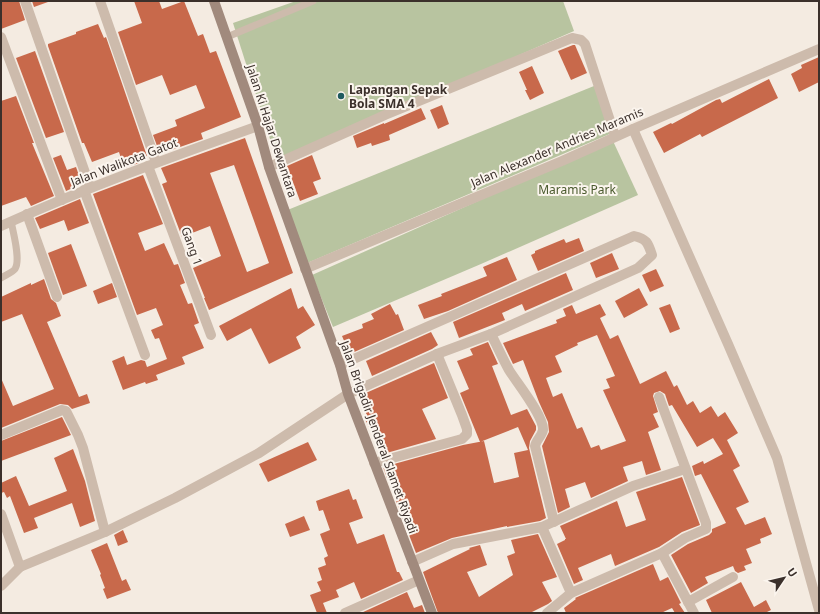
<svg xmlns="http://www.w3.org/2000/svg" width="820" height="614" font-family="'Noto Sans',sans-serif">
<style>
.green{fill:#b8c4a0}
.building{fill:#c8694b;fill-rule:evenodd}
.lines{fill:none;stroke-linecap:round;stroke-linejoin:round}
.lane{stroke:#cdbbac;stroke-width:7}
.street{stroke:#cdbbac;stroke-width:10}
.secondary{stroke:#a18a7d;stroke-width:10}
.poi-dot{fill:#1f5a5e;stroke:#fbf5ee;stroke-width:1.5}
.labels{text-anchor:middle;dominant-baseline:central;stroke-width:4;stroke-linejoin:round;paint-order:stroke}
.poi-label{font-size:12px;font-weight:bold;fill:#3b302b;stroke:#fbf5ee;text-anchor:start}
.street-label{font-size:12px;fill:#3b302b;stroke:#fbf5ee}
.park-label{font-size:12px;fill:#4a5a2e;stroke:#fbf5ee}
</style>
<rect width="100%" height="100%" fill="#f4ebe1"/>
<g class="green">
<polygon points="296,1 563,1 574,31 277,161 233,23"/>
<polygon points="594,86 612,133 305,264 285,211"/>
<polygon points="613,141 638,195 481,264 333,327 312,275"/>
</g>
<g class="building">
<polygon points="1,1 19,1 25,20 1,29"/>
<polygon points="32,1 48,1 48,2 34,7"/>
<polygon points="134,1 159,1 162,9 184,1 198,36 203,34 210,53 216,51 241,117 201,133 203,139 160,154 153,135 177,126 175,120 205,108 196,85 170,95 162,75 136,85 118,32 142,23"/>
<polygon points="98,24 104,38 106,37 147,156 138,160 139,163 124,168 119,152 92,162 84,143 82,143 48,46 48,44 76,34 76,32"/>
<polygon points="573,45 575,45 587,73 571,80 558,51"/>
<polygon points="35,51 64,132 46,138 16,58"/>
<polygon points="819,57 819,82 799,92 791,74 802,68 801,65"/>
<polygon points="532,66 544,93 530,100 525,90 527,90 519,72"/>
<polygon points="769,79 778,98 702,137 700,134 664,153 653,132 671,123 672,124 716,100 720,99 722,103"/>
<polygon points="16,96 34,143 32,143 54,196 31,206 26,197 1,206 1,101"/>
<polygon points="442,105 449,124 438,129 430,110"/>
<polygon points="421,108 426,119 389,135 390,140 372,146 371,143 357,148 353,136 384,123 384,124"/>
<path d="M245,138L293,273L209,310L204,298H205L193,268L221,256L210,226L182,237L162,184L167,182L161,168ZM234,165L269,263L247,272L210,173Z"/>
<polygon points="61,155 67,170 76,167 82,184 66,191 53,158"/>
<polygon points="312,155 321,179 313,182 318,194 300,201 287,166"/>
<polygon points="143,175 163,224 138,233 145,251 164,243 174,265 178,264 185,283 180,285 188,304 192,303 199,323 194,325 204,348 182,357 185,364 156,375 158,380 146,384 145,382 123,390 112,361 124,356 127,365 141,360 145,361 147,367 167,359 159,338 155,339 151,330 163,325 156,308 137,315 93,194"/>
<polygon points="80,199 89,223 68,231 64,220 40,229 35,218"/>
<polygon points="579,238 584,251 538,271 531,255 535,253 535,251 564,239 566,243"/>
<polygon points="71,244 87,286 63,295 48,253"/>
<polygon points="612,253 619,269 596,278 590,263"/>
<polygon points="507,257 517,280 448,311 424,319 418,305 442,296 441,294 487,276 483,267"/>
<polygon points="656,269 664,286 650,292 642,275"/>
<polygon points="566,273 573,290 525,311 522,304 502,313 505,320 459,338 453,322"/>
<polygon points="44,279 51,299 56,303 61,316 47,322 79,397 87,394 90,403 72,409 68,405 60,404 1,428 1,378 13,406 54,389 22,314 1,322 1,297 31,283 31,285"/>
<polygon points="112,283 117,297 98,304 93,291"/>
<polygon points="291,288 298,309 303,306 315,325 296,337 301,348 269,364 251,328 227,341 219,326"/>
<polygon points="639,288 648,305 624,318 615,301"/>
<polygon points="390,304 396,315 398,314 404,330 352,353 350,349 348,350 342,336 363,328 362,324 374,319 371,314"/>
<path d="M600,304L606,315L600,318L610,339L618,335L640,384L666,371L674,387L677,385L687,405L693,401L700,413L711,406L718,417L725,412L738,433L727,440L740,466L733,470L749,502L736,508L745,525L765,517L772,534L760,539L761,543L746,549L752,563L744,566L746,570L738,573L735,571L733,566L705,577L708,583L691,593L671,555L688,544L709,535L712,532V529L726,523L701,474L695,476L692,466L703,461L704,464L723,454L713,438L697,447L672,405L669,406L665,394L660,391L654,393L653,396L658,412L653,414L659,427L648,432L661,470L646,475L642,461L623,467L628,481L591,498L585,482L565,489L570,507L558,513L542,446L549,432L548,422L539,402L523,360L513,364L503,343L557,323L556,320L566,316L563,309L572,305L576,314ZM597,335L615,376L606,379L610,388L603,390L626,441L601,450L599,445L591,448L582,427L577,429L562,393L553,397L546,378L562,372L555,356L578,345L577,343Z"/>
<polygon points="670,304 680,329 670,333 659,308"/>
<polygon points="431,332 438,345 432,349 372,376 366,361"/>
<polygon points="488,342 498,364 492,366 511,415 527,409 536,426 536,430 530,441 529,448 546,518 540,521 507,527 507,526 452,538 416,553 396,501 399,500 391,478 387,478 383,467 463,445 484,441 494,483 519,477 514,453 528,450 518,427 480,442 460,393 469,389 457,361 473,355 470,349"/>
<polygon points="434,363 448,398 422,409 436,439 383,454 382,452 384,452 376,427 370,429 365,419 368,418 359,396"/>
<polygon points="62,417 71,435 1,461 1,441"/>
<polygon points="308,442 317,460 268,482 259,464"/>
<polygon points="73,449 85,481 95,521 80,527 72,503 34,518 38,528 24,533 10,496 7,498 4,492 1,493 1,483 16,476 29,506 67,491 54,458"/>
<polygon points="682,477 700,525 682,532 659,547 615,566 611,554 578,568 583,580 574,584 557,544 565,540 565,539 566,539 560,526 617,501 626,527 646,520 636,492"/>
<polygon points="349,489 353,500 356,499 363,518 349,523 357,544 384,534 397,572 399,572 403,580 361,599 354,582 336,590 339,597 323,603 327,613 317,613 310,595 321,591 317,582 322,580 318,568 326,565 324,558 328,556 320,534 330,530 323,510 319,511 316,501"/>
<polygon points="304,516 310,530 290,537 285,524"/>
<polygon points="123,530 128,542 118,546 114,535"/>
<polygon points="538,534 557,577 542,582 552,601 548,604 530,613 438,613 423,572 470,549 469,548 480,545 487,565 467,572 479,597 513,575 507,556 515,553 511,540"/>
<polygon points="107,543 122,581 126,579 131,590 107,599 103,589 105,588 100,575 101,574 91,550"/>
<polygon points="653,564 660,581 668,577 681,603 679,604 685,613 675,613 672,608 661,613 566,613 564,608 576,599 575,598"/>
<polygon points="741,582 754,607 766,600 771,610 765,613 712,613 706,600"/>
<polygon points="407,592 414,608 422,605 425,613 361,613"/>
</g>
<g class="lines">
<g class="lane">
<polyline points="227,37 313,1"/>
<path d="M1,278C5,275 12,273 15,269C21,260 13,232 11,221"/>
</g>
<g class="street">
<polyline points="25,1 90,187"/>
<polyline points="100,1 156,162"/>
<polyline points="1,37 62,200"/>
<polyline points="633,129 728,344 777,458 819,610"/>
<polyline points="148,166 211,335"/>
<polyline points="269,167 385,115 572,38 581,40 585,44 615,136"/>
<polyline points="84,190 145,355"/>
<polyline points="27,214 57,297"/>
<path d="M1,226C85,188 171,157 258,126"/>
<polyline points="305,269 562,161 633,129 819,49"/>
<path d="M491,334C497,346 503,359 509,370C517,383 544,416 543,430C542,436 536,440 535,446L554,522"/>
<polyline points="1,435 62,410 66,411 78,435 83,448 105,532"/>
<polyline points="374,463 462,439 467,434 467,429 462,415 437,354"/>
<polyline points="1,514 20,567"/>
<polyline points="542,527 571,593"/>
<polyline points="662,553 694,613"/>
<polyline points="412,562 453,544 542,527 633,486 685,469"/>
<path d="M1,586L20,567L105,532L175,498L259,453L348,394L437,354L491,334L638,268L652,255C648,243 647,239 634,236L340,365"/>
<polyline points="688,602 733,577"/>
<polyline points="345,613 419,580"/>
<polyline points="547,613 571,593 662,553 685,538 706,529 706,523 659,397"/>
</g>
<polyline class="secondary" points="214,1 258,126 269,167 340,365 348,394 432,613"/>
</g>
<circle class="poi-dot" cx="341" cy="96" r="4"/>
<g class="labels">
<g class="poi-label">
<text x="349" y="89">Lapangan Sepak<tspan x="349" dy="14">Bola SMA 4</tspan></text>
</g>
<g class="street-label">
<text transform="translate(272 131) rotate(72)">Jalan Ki Hajar Dewantara</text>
<text transform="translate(557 147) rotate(-23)">Jalan Alexander Andries Maramis</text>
<text transform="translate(124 162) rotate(-21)">Jalan Walikota Gatot</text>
<text transform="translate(192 246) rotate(70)">Gang 1</text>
<text transform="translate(379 437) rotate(70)">Jalan Brigadir Jenderal Slamet Riyadi</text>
</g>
<g class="park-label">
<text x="577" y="189">Maramis Park</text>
</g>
</g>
<rect width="820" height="614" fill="none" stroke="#3b302b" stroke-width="4"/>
<g transform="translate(784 578) rotate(55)" stroke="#fbf5ee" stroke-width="3" paint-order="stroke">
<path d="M0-3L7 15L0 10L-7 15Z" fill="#3b302b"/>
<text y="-6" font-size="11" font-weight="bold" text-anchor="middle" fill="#3b302b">U</text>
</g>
</svg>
